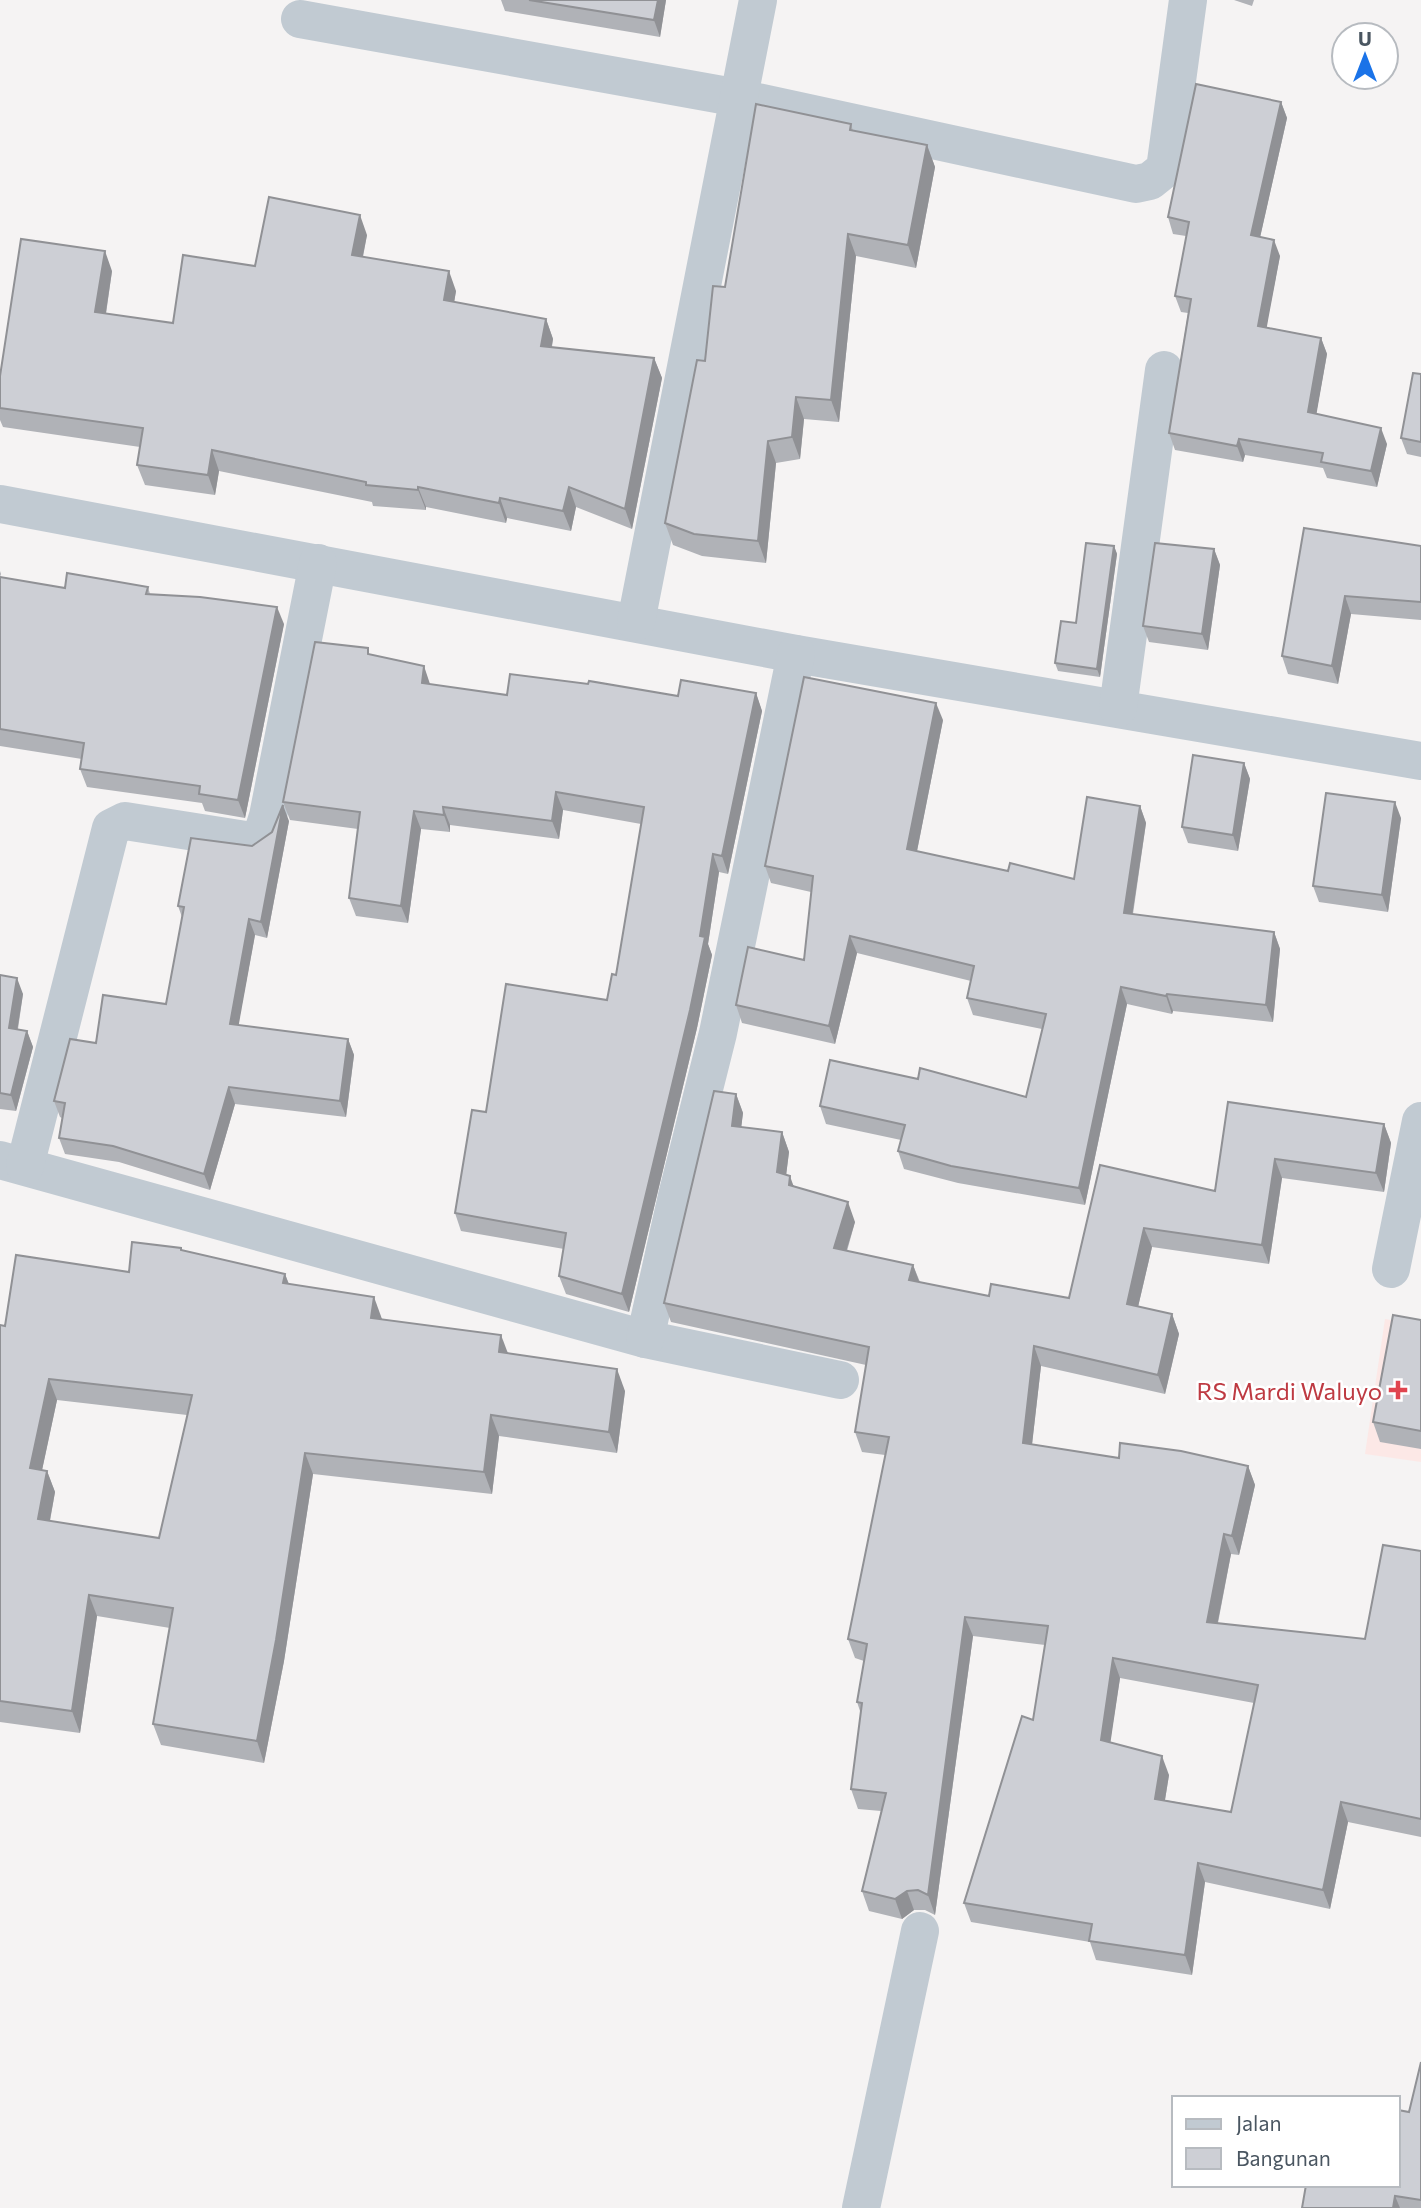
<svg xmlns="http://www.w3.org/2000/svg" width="1421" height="2208" font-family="Commissioner,sans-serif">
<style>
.medical{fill:#fce8e6}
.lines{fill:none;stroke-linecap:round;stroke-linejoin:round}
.minor{stroke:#c1cad2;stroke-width:38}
.wall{fill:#b0b2b7;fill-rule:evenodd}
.shaded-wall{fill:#909195}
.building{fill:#cdcfd5;stroke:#909195;stroke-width:2;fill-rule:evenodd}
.health-dot{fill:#e0444e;stroke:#fff;stroke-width:2.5}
.labels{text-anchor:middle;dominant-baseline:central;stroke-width:5;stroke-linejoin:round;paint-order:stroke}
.health-label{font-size:24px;fill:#be3a42;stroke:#fff;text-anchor:end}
</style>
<rect width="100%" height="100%" fill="#f5f3f3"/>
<polygon class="medical" points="1385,1319 1421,1325 1421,1462 1365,1454"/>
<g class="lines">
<g class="minor">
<polyline points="300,19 739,98 1136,184 1150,181 1165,169 1188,0"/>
<polyline points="0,504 796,654 1421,761"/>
<polyline points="636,622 758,0"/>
<polyline points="1118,708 1164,370"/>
<polyline points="0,1160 645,1339 840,1380"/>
<polyline points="25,1166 111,828 125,821 252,841 263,832 268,816 318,563"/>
<polyline points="1391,1269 1421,1121"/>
<polyline points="645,1339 677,1196 718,1033 796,654"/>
<polyline points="861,2208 920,1931"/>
</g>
</g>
<g class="wall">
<polygon points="501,0 666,0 660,37 505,11"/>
<polygon points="1234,0 1254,0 1252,6"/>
<polygon points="1281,102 1287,118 1260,237 1280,256 1266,327 1321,338 1327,354 1316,414 1387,444 1377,487 1327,478 1323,468 1245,455 1243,462 1175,450 1169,433 1188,313 1181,312 1175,296 1186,236 1173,234 1168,217"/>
<polygon points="851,124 853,131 927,145 935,167 916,268 856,256 839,422 804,419 800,459 776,463 766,563 702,556 673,545 665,523 705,361 725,287"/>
<polygon points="367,235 363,257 456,291 454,302 546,319 553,339 552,347 654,358 662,378 632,529 576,507 571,531 507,518 506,523 426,507 426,510 373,506 372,502 219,471 215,495 145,485 137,465 140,447 3,427 0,420 0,376 112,271 106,314 173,323 255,266"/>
<polygon points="1421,374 1421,457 1407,454 1401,438"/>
<polygon points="1304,528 1421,546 1421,620 1351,614 1338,684 1288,674 1282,656"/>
<polygon points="1114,546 1117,554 1100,677 1058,671 1055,663 1076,623"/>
<polygon points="1214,549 1220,565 1208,650 1149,642 1143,626"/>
<polygon points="0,571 1,574 0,577 65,588 148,587 150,594 284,624 245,818 205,811 202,803 87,787 80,769 82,759 0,746"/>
<polygon points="370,654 430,684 507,695 678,696 756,693 762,711 728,874 719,872 708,944 712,955 697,1028 629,1312 566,1294 559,1276 564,1249 461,1231 455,1213 486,1112 607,1000 616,975 641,824 563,810 559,839 450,825 450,832 421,829 408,923 356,916 349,898 358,829 290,820 283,802"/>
<polygon points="943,720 917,851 1008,871 1074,879 1140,806 1146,823 1133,914 1274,932 1280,949 1273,1022 1173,1011 1172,1014 1127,1004 1085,1205 958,1183 904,1169 898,1151 901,1140 826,1124 820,1106 918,1079 1026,1097 1042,1029 973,1015 967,998 971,981 857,953 835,1044 742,1023 736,1005 804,960 811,892 771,883 765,866"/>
<polygon points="1244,763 1250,779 1238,851 1188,843 1182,827"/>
<polygon points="1401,818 1388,912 1319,902 1313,886"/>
<polygon points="289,821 267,938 255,935 238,1025 348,1039 354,1055 346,1117 235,1104 210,1190 119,1162 65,1154 59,1138 62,1118 60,1117 54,1101 96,1043 166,1004 182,917 178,906 252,846"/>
<polygon points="0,975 23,994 18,1029 27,1031 33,1047 16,1111 0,1109"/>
<path d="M736,1094L743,1113L741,1127L782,1132L789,1152L786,1175L794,1186L855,1222L847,1251L913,1265L920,1282L989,1296L1069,1298L1100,1165L1215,1191L1228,1102L1384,1124L1391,1143L1384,1192L1282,1178L1269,1264L1152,1247L1138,1307L1172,1314L1179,1334L1165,1394L1041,1366L1032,1444L1119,1458L1248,1466L1255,1485L1239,1555L1231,1554L1218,1623L1365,1639L1421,1551V1837L1348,1822L1330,1909L1205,1882L1192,1975L1096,1960L1090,1942L971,1922L964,1903L1033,1720L1045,1645L973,1636L935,1915L925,1910H914L902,1919L869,1911L862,1891L881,1811L858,1809L851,1789L861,1714L857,1702L864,1661L855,1658L848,1639L885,1455L862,1452L855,1432L866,1365L671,1322L664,1303ZM1120,1678L1254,1703L1231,1812L1165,1800L1169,1775L1110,1742Z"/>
<path d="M182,1251L285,1274L289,1284L382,1319V1320L508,1353L625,1391L617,1453L499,1436L492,1494L313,1474L284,1661L264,1763L161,1745L153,1724L170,1628L97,1616L80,1733L0,1722V1325L5,1326L129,1272ZM57,1400L187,1415L159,1538L50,1521L55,1492L47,1471L42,1470Z"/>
<polygon points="1421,1320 1421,1449 1380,1442 1373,1422"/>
<polygon points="1421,2062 1421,2208 1302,2208 1409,2112"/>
</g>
<g class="shaded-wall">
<polygon points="658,0 666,0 660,37 654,20"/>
<polygon points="1281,102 1287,118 1257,251 1251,235"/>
<polygon points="927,145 935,167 916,268 908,245"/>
<polygon points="360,215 367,235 359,275 352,255"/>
<polygon points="848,234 856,256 839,422 831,400"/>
<polygon points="1274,240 1280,256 1264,342 1258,326"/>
<polygon points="105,251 112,271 103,332 95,312"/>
<polygon points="449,271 456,291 451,321 444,300"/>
<polygon points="546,319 553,339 548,366 541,346"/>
<polygon points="1321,338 1327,354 1314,428 1308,412"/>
<polygon points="654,358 662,378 632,529 625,509"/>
<polygon points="796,397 804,419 800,459 792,437"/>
<polygon points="1381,428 1387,444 1377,487 1371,471"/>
<polygon points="1239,439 1245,455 1243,462 1237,446"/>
<polygon points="768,441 776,463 766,563 758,541"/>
<polygon points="212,450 219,471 215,495 208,475"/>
<polygon points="418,487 426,507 426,510 418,490"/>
<polygon points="569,487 576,507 571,531 563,511"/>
<polygon points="500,498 507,518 506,523 499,503"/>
<polygon points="1114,546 1117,554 1100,677 1097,669"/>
<polygon points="1214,549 1220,565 1208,650 1202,634"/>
<polygon points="1345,596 1351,614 1338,684 1332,666"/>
<polygon points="277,607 284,624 245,818 238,800"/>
<polygon points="424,666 430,684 422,683"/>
<polygon points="756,693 762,711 728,874 722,856"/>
<polygon points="936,703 943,720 914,866 907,849"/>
<polygon points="1244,763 1250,779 1238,851 1233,835"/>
<polygon points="556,792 563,810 559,839 552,821"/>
<polygon points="1395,802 1401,818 1388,912 1382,895"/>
<polygon points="283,805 289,821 267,938 261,922"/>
<polygon points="1140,806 1146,823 1130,930 1124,913"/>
<polygon points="443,807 450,825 450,832 444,815"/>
<polygon points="414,811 421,829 408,923 401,906"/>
<polygon points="713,854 719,872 708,944 712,955 697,1028 629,1312 622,1294 700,936"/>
<polygon points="249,919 255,935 236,1040 230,1024"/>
<polygon points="1274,932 1280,949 1273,1022 1266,1005"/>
<polygon points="850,936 857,953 835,1044 829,1026"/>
<polygon points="17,978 23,994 15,1044 9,1028"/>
<polygon points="1121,987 1127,1004 1085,1205 1079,1188"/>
<polygon points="1167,994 1173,1011 1172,1014 1166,996"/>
<polygon points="27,1031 33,1047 16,1111 11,1095"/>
<polygon points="348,1039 354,1055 346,1117 340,1101"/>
<polygon points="229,1087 235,1104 210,1190 204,1174"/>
<polygon points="736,1094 743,1113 739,1146 732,1126"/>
<polygon points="1384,1124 1391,1143 1384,1192 1376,1173"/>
<polygon points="782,1132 789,1152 784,1192 777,1172"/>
<polygon points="1275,1159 1282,1178 1269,1264 1262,1245"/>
<polygon points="790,1176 797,1196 789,1185"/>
<polygon points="848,1202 855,1222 841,1268 834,1248"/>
<polygon points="1144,1228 1152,1247 1134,1324 1127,1304"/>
<polygon points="913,1265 920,1284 909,1280"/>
<polygon points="285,1274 293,1296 283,1283"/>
<polygon points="374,1297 382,1319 379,1340 371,1318"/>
<polygon points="1172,1314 1179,1334 1165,1394 1158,1375"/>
<polygon points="501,1335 509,1356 499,1352"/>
<polygon points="1034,1346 1041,1366 1030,1462 1023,1443"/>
<polygon points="617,1369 625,1391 617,1453 609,1432"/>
<polygon points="49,1379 57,1400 38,1489 30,1468"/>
<polygon points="491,1415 499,1436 492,1494 484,1472"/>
<polygon points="305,1453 313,1474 284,1661 264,1763 257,1741"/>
<polygon points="1248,1466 1255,1485 1239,1555 1232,1536"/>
<polygon points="47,1471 55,1492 46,1541 38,1519"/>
<polygon points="1224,1534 1231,1554 1214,1641 1207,1622"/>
<polygon points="89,1595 97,1616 80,1733 72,1711"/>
<polygon points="965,1617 973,1636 935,1915 928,1895"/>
<polygon points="1113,1658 1120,1678 1108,1759 1101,1740"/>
<polygon points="1162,1756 1169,1775 1162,1818 1155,1799"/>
<polygon points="1341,1802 1348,1822 1330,1909 1323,1890"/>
<polygon points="1198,1863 1205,1882 1192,1975 1185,1955"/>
<polygon points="907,1891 914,1910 902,1919 895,1899"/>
<polygon points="1395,2196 1400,2208 1393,2208"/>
</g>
<g class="building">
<polygon points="529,0 658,0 654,20"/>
<polygon points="1196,84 1281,102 1251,235 1274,240 1258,326 1321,338 1308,412 1381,428 1371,471 1321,462 1323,453 1239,439 1237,446 1169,433 1191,299 1175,296 1189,222 1168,217"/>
<polygon points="756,104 851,124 850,130 927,145 908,245 848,234 831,400 796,397 792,437 768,441 758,541 694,534 665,523 697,360 705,361 713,286 725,287"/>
<polygon points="269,197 360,215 352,255 449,271 444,300 546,319 541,346 654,358 625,509 569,487 563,511 500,498 499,503 418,487 418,490 366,485 366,482 212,450 208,475 137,465 143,428 0,408 0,376 21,239 105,251 95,312 173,323 183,255 255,266"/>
<polygon points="1413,373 1421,374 1421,442 1401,438"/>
<polygon points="1304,528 1421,546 1421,602 1345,596 1332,666 1282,656"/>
<polygon points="1086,543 1114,546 1097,669 1055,663 1061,621 1076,623"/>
<polygon points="1155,543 1214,549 1202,634 1143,626"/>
<polygon points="67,573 148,587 146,594 200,597 277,607 238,800 199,794 200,786 80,769 84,743 0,729 0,577 65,588"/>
<polygon points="315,642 368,648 368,654 424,666 422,683 507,695 510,674 588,684 589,681 678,696 681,680 756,693 722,856 713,854 700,936 705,937 690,1010 622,1294 559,1276 566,1233 455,1213 472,1110 486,1112 506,984 607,1000 612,974 616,975 644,807 556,792 552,821 443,807 444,815 414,811 401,906 349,898 360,812 283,802"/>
<polygon points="804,677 936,703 907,849 1008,871 1010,863 1074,879 1087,797 1140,806 1124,913 1274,932 1266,1005 1167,994 1166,996 1121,987 1079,1188 951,1166 898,1151 905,1125 820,1106 830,1060 918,1079 920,1068 1026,1097 1046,1014 967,998 974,966 850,936 829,1026 736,1005 748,947 804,960 813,876 765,866"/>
<polygon points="1193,755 1244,763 1233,835 1182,827"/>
<polygon points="1326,793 1395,802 1382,895 1313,886"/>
<polygon points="283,805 261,922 249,919 230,1024 348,1039 340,1101 229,1087 204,1174 113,1146 59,1138 65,1103 54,1101 70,1039 96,1043 103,995 166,1004 184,907 178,906 191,838 252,846 272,832"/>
<polygon points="0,975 17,978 9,1028 27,1031 11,1095 0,1093"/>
<path d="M714,1091L736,1094L732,1126L782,1132L777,1172L790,1176L789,1185L848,1202L834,1248L913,1265L909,1280L989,1296L991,1284L1069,1298L1100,1165L1215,1191L1228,1102L1384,1124L1376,1173L1275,1159L1262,1245L1144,1228L1127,1304L1172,1314L1158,1375L1034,1346L1023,1443L1119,1458L1120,1443L1181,1451L1248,1466L1232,1536L1224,1534L1207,1622L1365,1639L1383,1545L1421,1551V1819L1341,1802L1323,1890L1198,1863L1185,1955L1089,1941L1092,1924L964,1903L1022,1716L1033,1720L1048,1626L965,1617L928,1895L918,1890L907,1891L895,1899L862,1891L886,1793L851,1789L862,1703L857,1702L867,1644L848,1639L889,1437L855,1432L869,1347L664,1303ZM1113,1658L1258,1685L1231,1812L1155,1799L1162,1756L1101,1740Z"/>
<path d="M132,1242L181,1248V1250L285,1274L283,1283L374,1297L371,1318L501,1335L499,1352L617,1369L609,1432L491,1415L484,1472L305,1453L276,1640L257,1741L153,1724L173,1608L89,1595L72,1711L0,1701V1325L5,1326L16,1255L129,1272ZM49,1379L192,1395L159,1538L38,1519L47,1471L30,1468Z"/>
<polygon points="1393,1315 1421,1320 1421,1431 1373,1422"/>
<polygon points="1421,2062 1421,2200 1395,2196 1393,2208 1302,2208 1306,2185 1398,2185 1398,2110 1409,2112"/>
</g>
<path class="health-dot" d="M1394.5 1379.5h7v7h7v7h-7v7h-7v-7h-7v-7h7z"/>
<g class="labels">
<g class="health-label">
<text x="1382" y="1390">RS Mardi Waluyo</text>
</g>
</g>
<rect x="1172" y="2096" width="228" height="91" fill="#ffffff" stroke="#b7bbc0" stroke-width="2"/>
<rect x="1186" y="2119" width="35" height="10" fill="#c1cad2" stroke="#b7bbc0" stroke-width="2"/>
<text x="1236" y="2131" font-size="21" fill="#4a5661">Jalan</text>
<rect x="1186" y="2148" width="35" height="21" fill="#cdcfd5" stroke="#b7bbc0" stroke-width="2"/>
<text x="1236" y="2166" font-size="21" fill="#4a5661">Bangunan</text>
<g transform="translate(1365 56)"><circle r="33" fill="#ffffff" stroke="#b7bbc0" stroke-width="2"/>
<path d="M0-5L12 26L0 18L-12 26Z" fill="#1a73e8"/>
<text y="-10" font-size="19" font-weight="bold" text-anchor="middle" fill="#4a5661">U</text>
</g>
</svg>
